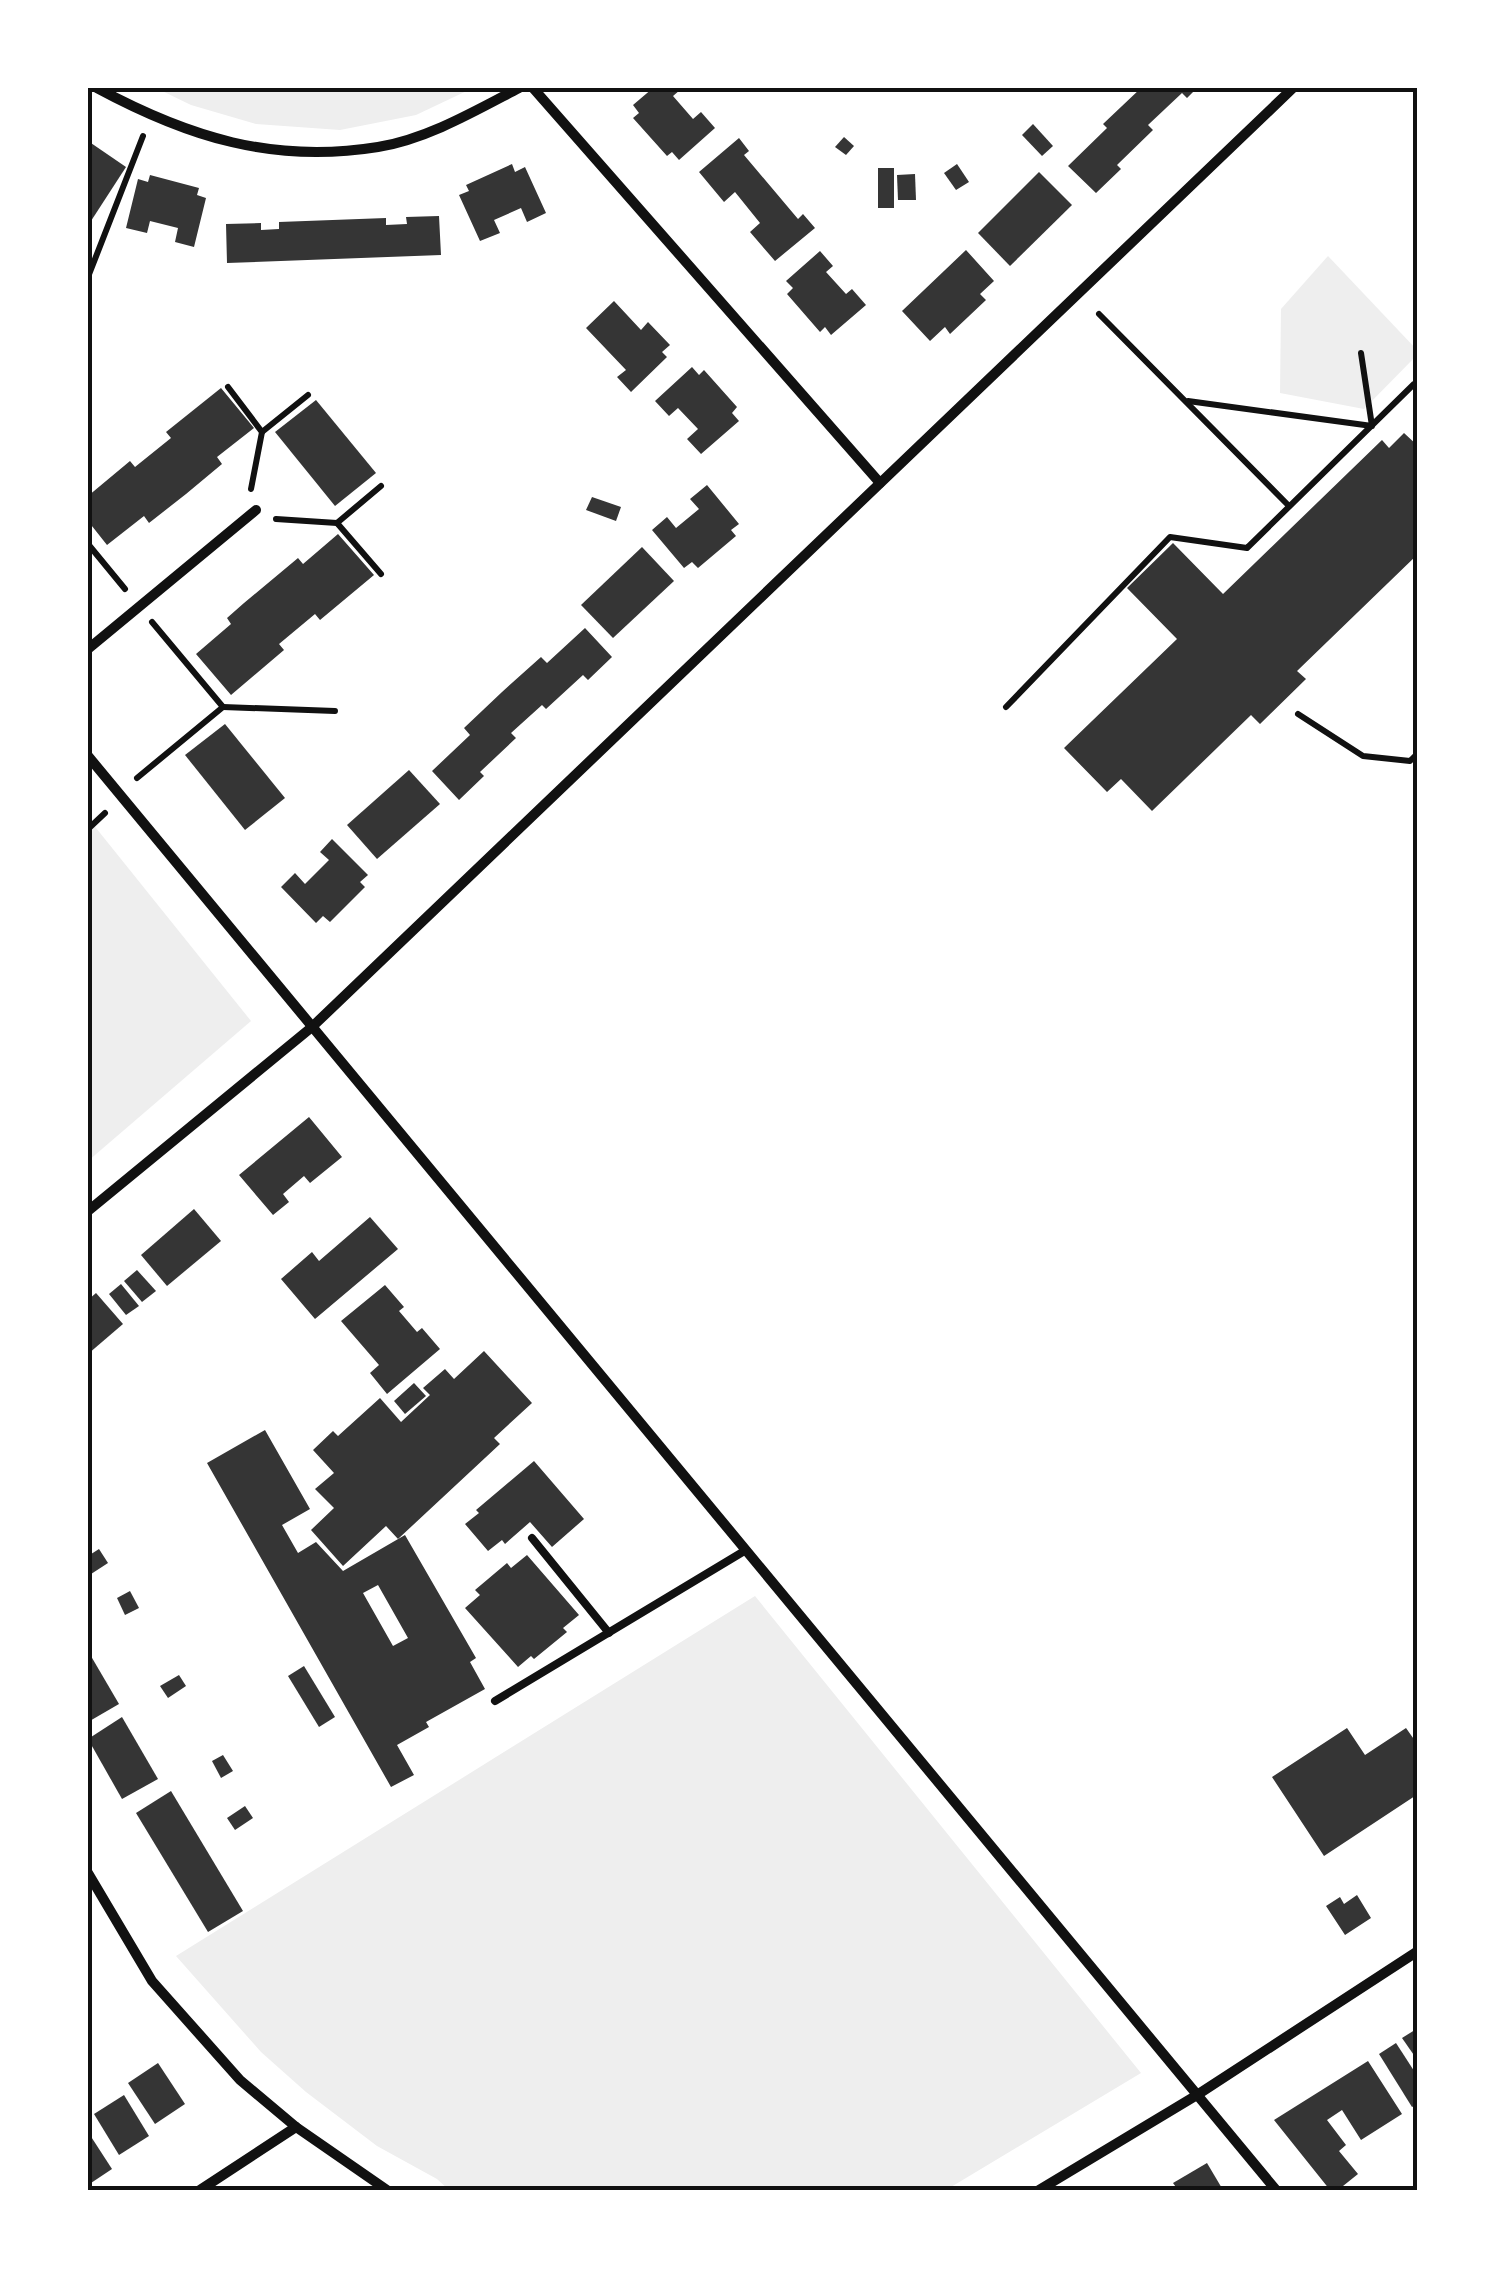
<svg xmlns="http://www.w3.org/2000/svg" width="1505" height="2278" font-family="Helvetica,sans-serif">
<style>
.green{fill:#eee}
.building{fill:#353535;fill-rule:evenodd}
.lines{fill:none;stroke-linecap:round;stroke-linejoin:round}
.path{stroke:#111;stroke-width:6}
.service{stroke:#111;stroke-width:8}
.minor{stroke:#111;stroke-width:10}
.neatline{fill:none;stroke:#111;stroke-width:4}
</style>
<rect width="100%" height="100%" fill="#fff"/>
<g class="green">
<polygon points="156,88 473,88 416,115 340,130 256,124 191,105"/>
<polygon points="1328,256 1417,350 1417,355 1364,409 1280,393 1281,309"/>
<polygon points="88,818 251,1021 88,1161"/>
<polygon points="755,1596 1141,2073 946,2190 449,2190 437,2179 377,2146 306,2092 261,2052 176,1956"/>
</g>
<g class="building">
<polygon points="653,88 678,88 680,90 673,96 693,119 701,112 715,128 679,160 672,152 667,156 633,118 639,113 633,105"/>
<polygon points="1141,88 1197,88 1187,98 1182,93 1148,125 1153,130 1117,165 1121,169 1096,193 1068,166 1107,128 1103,124"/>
<polygon points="1033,124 1053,146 1042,156 1022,135"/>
<polygon points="844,137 854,146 846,155 835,147"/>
<polygon points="739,138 749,151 744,155 798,219 803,214 815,228 775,261 750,232 760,223 735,192 724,202 699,172"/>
<polygon points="88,141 126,167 91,221 88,218"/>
<polygon points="512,164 515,172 525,167 546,213 527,222 521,208 494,220 500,233 480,241 459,195 469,191 466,185"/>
<polygon points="957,164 969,182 956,190 944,173"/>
<rect x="878" y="168" width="16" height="40"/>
<polygon points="1039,172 1072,205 1010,266 978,233"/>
<polygon points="915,174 916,200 898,200 897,175"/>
<polygon points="150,175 199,188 197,195 206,198 194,247 175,242 178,228 150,221 147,233 126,228 138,179 148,182"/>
<polygon points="439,216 441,255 227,263 226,224 261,223 261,230 279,229 279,222 386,218 386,225 407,224 406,217"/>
<polygon points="966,250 994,281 980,294 986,300 950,334 945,327 930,341 902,311"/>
<polygon points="820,251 833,266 826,272 846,294 852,289 866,305 831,335 825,327 820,332 787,294 793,288 786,281"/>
<polygon points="614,301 641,330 648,322 670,345 662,352 667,357 631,392 617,377 626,370 586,328"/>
<polygon points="692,367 699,375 704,370 737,407 732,413 739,421 701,454 687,439 698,429 678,408 669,416 655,401"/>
<polygon points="221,388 254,428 217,457 222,464 186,494 149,523 144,516 107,545 88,521 88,496 130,461 135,467 171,438 166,432"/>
<polygon points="316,400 376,473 335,506 275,432"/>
<polygon points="1404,433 1418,446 1418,554 1297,671 1306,679 1260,724 1251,715 1152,811 1121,779 1107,792 1064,748 1177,639 1127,588 1173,543 1223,594 1382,440 1389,448"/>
<polygon points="707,485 739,524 731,530 736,536 698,568 692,562 684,568 652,530 667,517 676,528 699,509 690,499"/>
<polygon points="592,497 621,507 616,521 586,510"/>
<polygon points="338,534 374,575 320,620 315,614 279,644 284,650 231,695 196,654 231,624 227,618 244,603 298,558 303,564"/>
<polygon points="642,547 674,581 613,638 581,605"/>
<polygon points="585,628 612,657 588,680 583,675 546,709 542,705 511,733 516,738 480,772 484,776 459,800 432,771 470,735 464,728 502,692 541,657 547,663"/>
<polygon points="225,724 285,798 245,830 185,755"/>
<polygon points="409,770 440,804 377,859 347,825"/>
<polygon points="332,839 368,875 360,882 365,887 330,922 323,916 316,923 281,887 295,873 305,884 329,860 320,852"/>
<polygon points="309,1117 342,1157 310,1183 304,1176 283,1194 289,1202 273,1215 239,1175"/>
<polygon points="194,1209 221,1241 167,1286 141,1255"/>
<polygon points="370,1217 398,1249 315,1319 281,1279 312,1252 319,1261"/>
<polygon points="137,1270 156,1291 142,1302 124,1281"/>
<polygon points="121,1284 139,1306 126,1315 109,1294"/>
<polygon points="385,1285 404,1307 399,1311 417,1332 422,1328 440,1349 387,1394 370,1373 379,1365 341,1321"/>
<polygon points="96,1293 123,1324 88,1354 88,1300"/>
<polygon points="484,1351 532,1403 494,1438 500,1444 398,1539 386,1526 343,1566 311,1530 334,1508 315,1489 334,1473 313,1450 333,1431 338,1436 380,1398 401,1422 430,1395 423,1388 445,1369 454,1379"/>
<polygon points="414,1383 426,1396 405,1414 394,1401"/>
<path d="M265,1430L310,1509L282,1525L298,1553L316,1542L343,1571L405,1535L476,1658L470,1662L485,1689L426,1722L429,1727L397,1745L414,1775L391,1787L207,1463ZM378,1585L408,1638L393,1646L363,1593Z"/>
<polygon points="534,1461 584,1519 552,1547 530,1522 505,1544 502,1540 488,1551 465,1524 479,1513 476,1510"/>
<polygon points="99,1549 108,1563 88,1576 88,1556"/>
<polygon points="527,1555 579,1615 563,1628 567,1632 534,1659 531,1656 518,1667 465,1608 480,1595 475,1590 507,1563 511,1568"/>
<polygon points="130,1591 139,1608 125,1615 117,1598"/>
<polygon points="88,1651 119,1704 88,1722"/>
<polygon points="304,1666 335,1717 319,1727 288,1676"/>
<polygon points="179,1675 186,1686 168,1698 160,1686"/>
<polygon points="122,1717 158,1779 122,1799 88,1739"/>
<polygon points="1347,1728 1365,1755 1406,1728 1418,1745 1418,1794 1324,1856 1272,1777"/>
<polygon points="223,1755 233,1771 221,1778 212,1761"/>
<polygon points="171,1791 243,1911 208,1932 136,1813"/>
<polygon points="245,1806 253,1818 235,1830 227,1818"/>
<polygon points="1357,1895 1371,1918 1345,1935 1326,1906 1340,1897 1344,1904"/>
<polygon points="1418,2028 1418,2061 1402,2038"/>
<polygon points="1396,2043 1418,2077 1418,2104 1412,2107 1379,2054"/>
<polygon points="1368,2061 1402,2114 1361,2140 1342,2110 1327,2120 1346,2145 1339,2151 1358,2174 1338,2190 1330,2190 1274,2120"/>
<polygon points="158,2063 185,2104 155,2124 128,2083"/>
<polygon points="124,2095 149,2136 119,2155 94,2114"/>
<polygon points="88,2132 112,2169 88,2185"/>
<polygon points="1207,2163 1223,2190 1178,2190 1173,2183"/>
</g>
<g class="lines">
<g class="path">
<polyline points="88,277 143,136"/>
<polyline points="1099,314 1289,506"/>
<polyline points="228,387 262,432"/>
<polyline points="1188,401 1372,426 1361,353"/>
<polyline points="251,489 262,432 308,395"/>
<polyline points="276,519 337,523 381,574"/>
<polyline points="337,523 381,486"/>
<polyline points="88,544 125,589"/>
<polyline points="223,707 335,711"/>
<polyline points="1006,707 1170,537 1247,548 1414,384 1418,387"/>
<polyline points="1298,714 1363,756 1410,761 1418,753"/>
<polyline points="137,778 223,707 152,622"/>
<polyline points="88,829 105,813"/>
</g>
<g class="service">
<polyline points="532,1538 609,1633"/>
<polyline points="495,1701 746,1550"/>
</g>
<g class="minor">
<path d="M97,88C188,137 273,164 378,147C427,139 475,111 519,88"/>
<polyline points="533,88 880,483"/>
<polyline points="88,649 256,510"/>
<polyline points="88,756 1276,2190"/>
<polyline points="88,1211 312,1027 1293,88"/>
<polyline points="88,1873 152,1981 240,2080 296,2127 387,2190"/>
<polyline points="200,2190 296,2127"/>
<polyline points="1039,2190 1197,2095 1418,1951"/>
</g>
</g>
<rect width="1505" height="2278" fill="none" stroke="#ffffff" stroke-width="180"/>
<rect x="90" y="90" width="1325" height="2098" class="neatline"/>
</svg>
